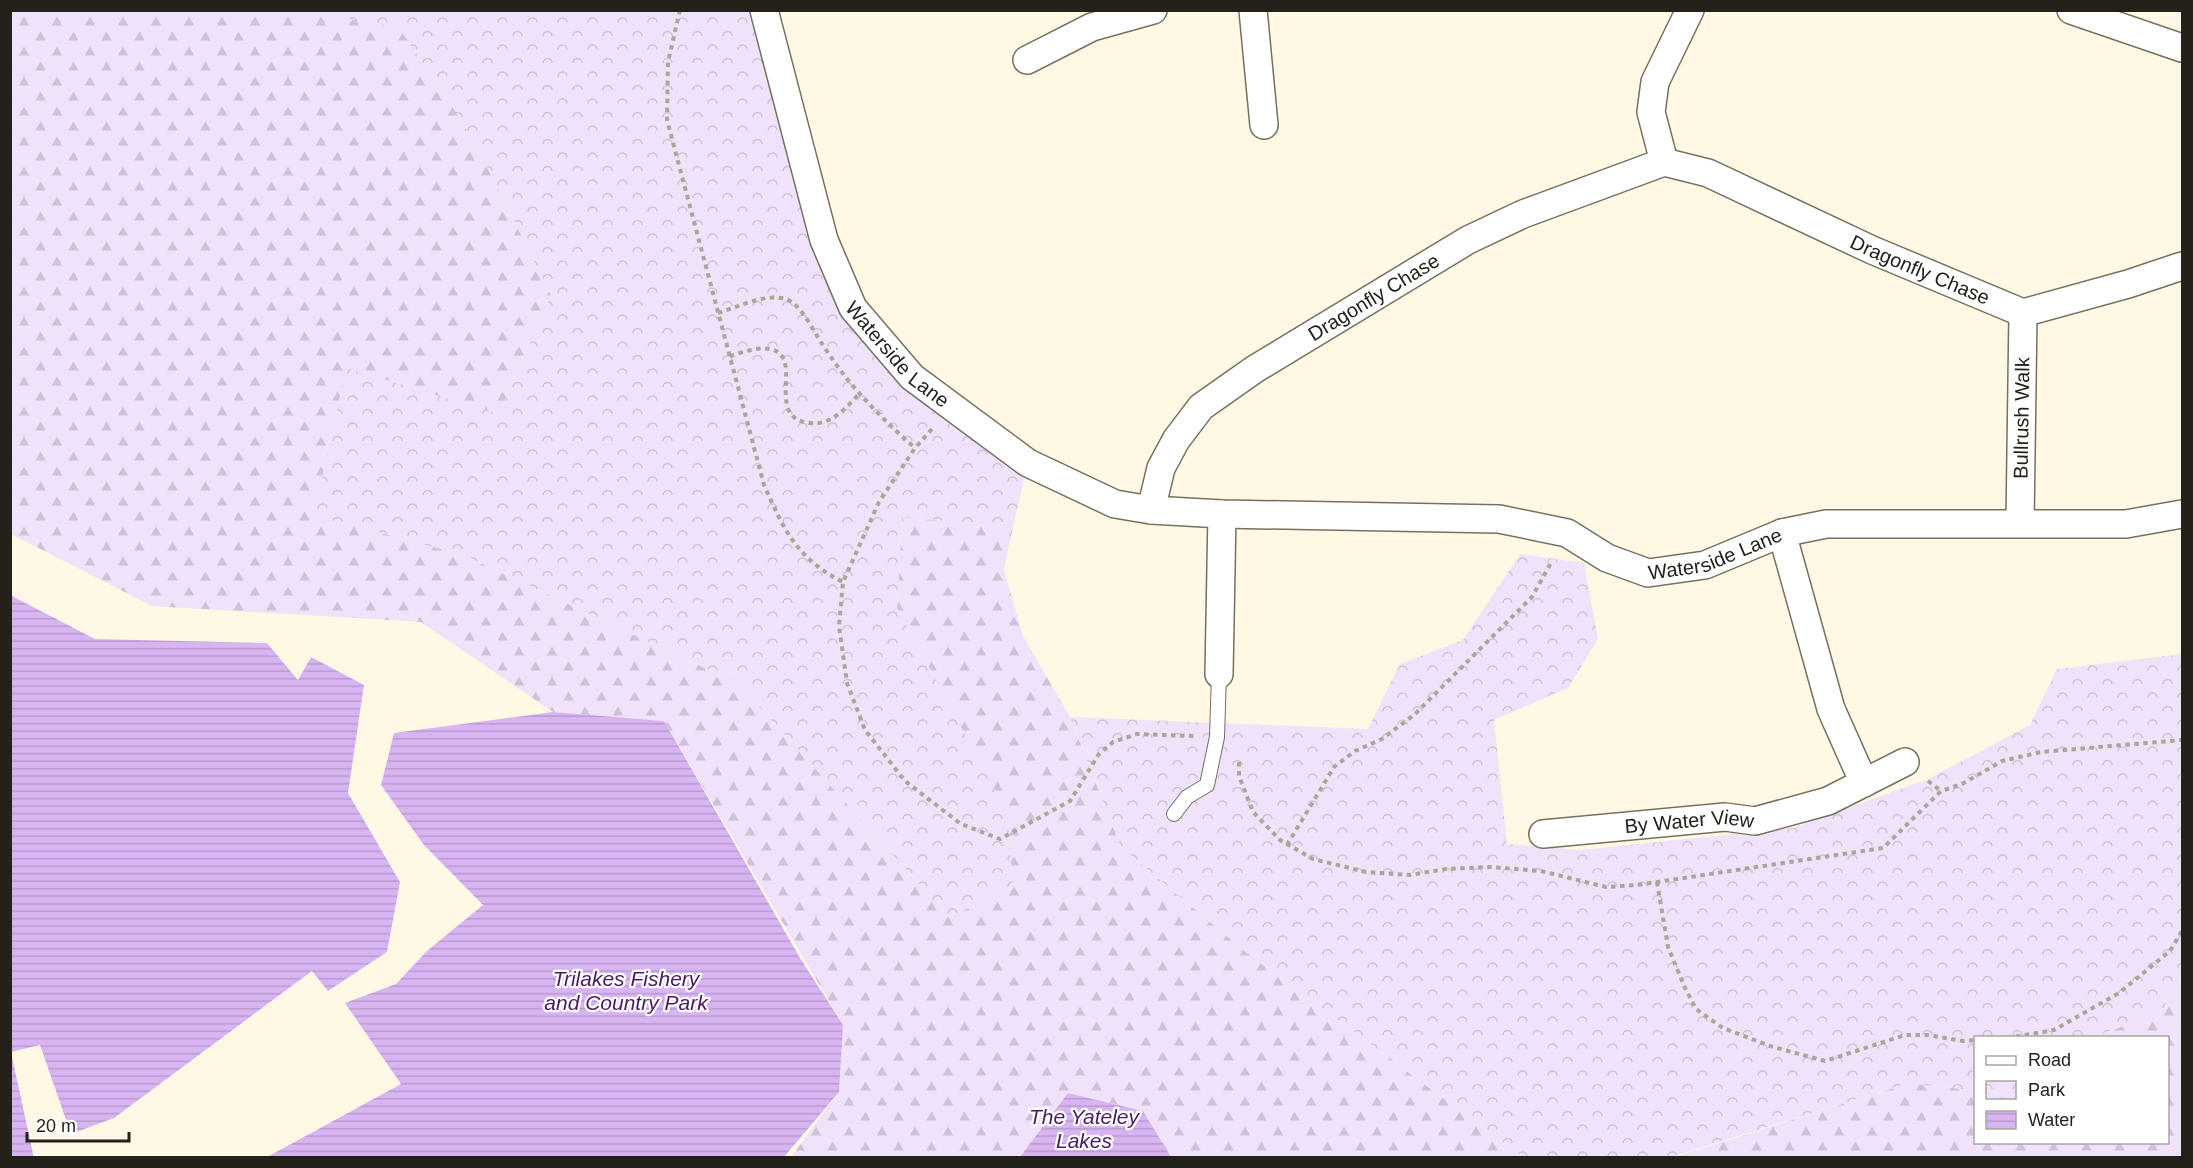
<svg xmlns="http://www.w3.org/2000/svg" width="2193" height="1168" font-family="Arial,sans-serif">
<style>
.forest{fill:url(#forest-firs)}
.park{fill:url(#park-crowns)}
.water{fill:url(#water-rules)}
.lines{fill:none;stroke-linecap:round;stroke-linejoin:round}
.lane-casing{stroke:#76705f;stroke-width:16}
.street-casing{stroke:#76705f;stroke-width:30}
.path{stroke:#aba698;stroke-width:4;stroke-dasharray:4.5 4.5;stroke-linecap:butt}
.lane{stroke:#fff;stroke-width:14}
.street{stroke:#fff;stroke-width:27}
.labels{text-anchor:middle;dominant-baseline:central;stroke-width:4.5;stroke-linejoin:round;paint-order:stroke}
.street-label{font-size:20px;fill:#23211a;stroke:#fff}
.water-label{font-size:21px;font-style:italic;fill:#481b62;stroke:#fff}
</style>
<defs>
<pattern id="forest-firs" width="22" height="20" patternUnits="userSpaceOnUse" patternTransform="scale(1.5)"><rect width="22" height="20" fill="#efe2fa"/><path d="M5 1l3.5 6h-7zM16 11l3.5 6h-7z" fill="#cdc2d6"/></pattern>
<pattern id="park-crowns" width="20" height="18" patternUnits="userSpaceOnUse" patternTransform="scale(1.5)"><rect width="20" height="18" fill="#efe2fa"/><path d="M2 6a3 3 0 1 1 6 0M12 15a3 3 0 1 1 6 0" fill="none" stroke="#cdc2d6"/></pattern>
<pattern id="water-rules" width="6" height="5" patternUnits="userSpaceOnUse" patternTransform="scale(1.5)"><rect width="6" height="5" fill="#d8b5f2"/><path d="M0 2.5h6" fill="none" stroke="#b99bcf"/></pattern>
</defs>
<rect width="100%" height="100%" fill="#fef8e5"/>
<g class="forest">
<polygon points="305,10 399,28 449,101 482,156 551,295 499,414 314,515 464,555 739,684 949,917 1013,887 1007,813 897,608 902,517 1013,527 1004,570 1023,636 1070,717 1121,847 1247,953 1523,1157 1171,1157 1143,1111 1068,1093 1020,1157 791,1157 839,1092 843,1025 664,721 553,712 421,622 152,606 11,534 10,11"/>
<polygon points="2182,978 2182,1157 1671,1158 1909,1083 1970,1090 1975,1088 1976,1142 2168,1142 2168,1038 2096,1037 2162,1010"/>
</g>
<g class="park">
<polygon points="305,11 764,11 853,308 1028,463 1013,527 902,517 897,608 1007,812 1013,887 949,917 739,684 464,555 314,515 346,368 499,414 551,295 482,156 449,101 399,28"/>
<polygon points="1520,554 1584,563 1598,639 1568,688 1494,720 1507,844 1580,850 1793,828 1928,779 2030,725 2057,669 2182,654 2182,978 2162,1010 2096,1037 1976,1038 1975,1088 1970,1090 1909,1083 1671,1157 1523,1157 1247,953 1121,847 1070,717 1368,729 1400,664 1463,640"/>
</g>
<g class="water">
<polygon points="10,595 95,639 267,643 298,680 311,657 364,685 348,793 400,882 387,952 328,991 312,971 114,1118 71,1134 40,1045 11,1052 34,1158 10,1157"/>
<polygon points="553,712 664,721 800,958 843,1025 839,1092 784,1157 267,1157 401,1084 345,1003 396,984 427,951 483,905 424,845 381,785 394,733"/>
<polygon points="1068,1093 1143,1111 1171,1157 1020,1157"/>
</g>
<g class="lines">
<g class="lane-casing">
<polyline id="lane" points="1174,814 1187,797 1207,785 1217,737 1219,674"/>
</g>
<g class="street-casing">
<g id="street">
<path id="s1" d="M764,10L824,240L853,308L912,377L1028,463L1115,504L1151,510L1222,514L1499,519L1567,533L1607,558L1648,573L1705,565L1782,533L1826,524H2126L2182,514"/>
<polyline points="1253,10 1264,125"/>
<polyline points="2071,10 2182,48"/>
<polyline points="1027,60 1092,27 1153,10"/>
<polyline points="1664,162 1651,112 1655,82 1690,10"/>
<path id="s2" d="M1151,510L1161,468L1176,440L1201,407L1255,369L1468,240L1523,214L1664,162L1708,173L1872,250L2023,313L2128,284L2182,266"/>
<path id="s3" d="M2020,523L2023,313"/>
<polyline points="1782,533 1831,709 1864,783"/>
<polyline points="1219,674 1222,514"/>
<path id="s4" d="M1543,834L1725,817L1755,821L1828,801L1905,762"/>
</g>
</g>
<g class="path">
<path d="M680,10L668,62L667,120L764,485C784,530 797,559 843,582"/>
<path d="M718,313C737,307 766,293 786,299C802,305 813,331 823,345C848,385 880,417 915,448"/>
<path d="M730,356C744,352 766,343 779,353C798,368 768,418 809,423C831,426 846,408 859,394"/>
<polyline points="932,429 915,448 879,502 843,582 839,626 847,683 865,730 905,781 961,824 1000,839 1070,801 1099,754 1113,742 1137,734 1194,736"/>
<polyline points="1239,762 1239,776 1253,812 1280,840 1313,859 1366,872 1410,875 1446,869 1491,867 1541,871 1606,887 1637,885 1883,848 1941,791 1962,784 2002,761 2041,752 2182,740"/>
<polyline points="1928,781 1941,791"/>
<polyline points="1287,845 1334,767 1355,751 1382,739 1415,714 1532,597 1552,561"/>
<polyline points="1657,882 1668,947 1685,988 1696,1009 1723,1028 1770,1046 1825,1061 1905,1035 1927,1035 1963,1041 1976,1040"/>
<polyline points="2007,1038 2054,1030 2119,993 2170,951 2182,931"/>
</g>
<use href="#lane" class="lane"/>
<use href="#street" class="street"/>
</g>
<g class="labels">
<g class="street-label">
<text stroke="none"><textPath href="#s2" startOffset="921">Dragonfly Chase</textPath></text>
<text stroke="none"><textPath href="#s2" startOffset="321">Dragonfly Chase</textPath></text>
<text stroke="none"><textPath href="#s1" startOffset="376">Waterside Lane</textPath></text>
<text stroke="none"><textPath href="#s3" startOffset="105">Bullrush Walk</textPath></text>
<text stroke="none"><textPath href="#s1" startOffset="1258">Waterside Lane</textPath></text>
<text stroke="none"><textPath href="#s4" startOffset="147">By Water View</textPath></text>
</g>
<g class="water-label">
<text x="626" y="978">Trilakes Fishery<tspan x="626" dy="24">and Country Park</tspan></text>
<text x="1084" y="1116">The Yateley<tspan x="1084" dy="24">Lakes</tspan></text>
</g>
</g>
<rect width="2193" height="1168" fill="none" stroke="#23211a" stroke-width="24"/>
<rect x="1974" y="1036" width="195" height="108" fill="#ffffff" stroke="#a7a6a3" stroke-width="1.5"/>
<rect x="1986" y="1056" width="30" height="9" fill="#ffffff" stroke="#a7a6a3" stroke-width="1.5"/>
<text x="2028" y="1066" font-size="18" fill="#23211a">Road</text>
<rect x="1986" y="1081" width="30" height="18" fill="url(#park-crowns)" stroke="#a7a6a3" stroke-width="1.5"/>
<text x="2028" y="1096" font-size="18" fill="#23211a">Park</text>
<rect x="1986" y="1111" width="30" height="18" fill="url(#water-rules)" stroke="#a7a6a3" stroke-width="1.5"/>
<text x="2028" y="1126" font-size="18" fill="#23211a">Water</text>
<path d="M27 1132v9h102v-9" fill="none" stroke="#23211a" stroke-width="3"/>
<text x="36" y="1132" font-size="18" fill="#23211a" stroke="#ffffff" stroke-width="4.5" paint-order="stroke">20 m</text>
</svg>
